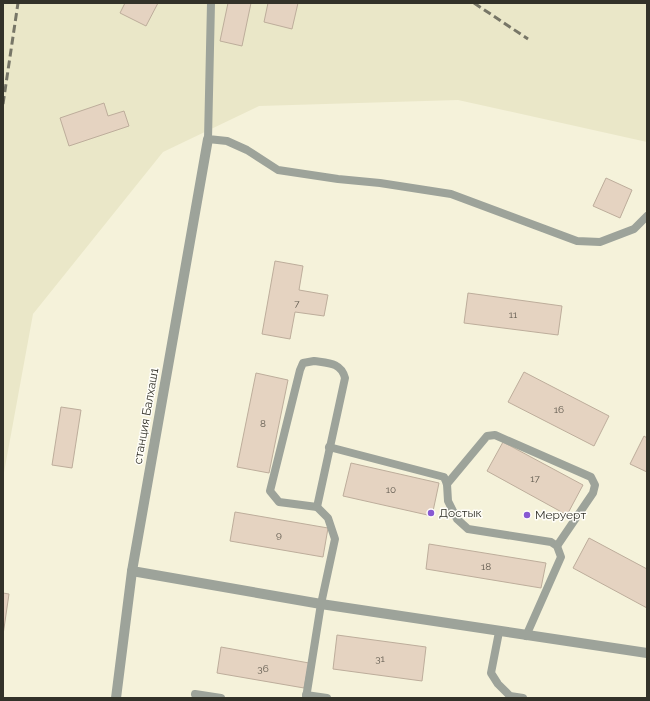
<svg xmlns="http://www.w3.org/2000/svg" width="650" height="701" font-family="Raleway,sans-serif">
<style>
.built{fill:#eae7c8}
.building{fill:#e5d3c1;stroke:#bdad9b}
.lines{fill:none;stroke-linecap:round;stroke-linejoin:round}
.lane{stroke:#9da39a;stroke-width:8}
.street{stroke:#9da39a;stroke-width:10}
.rail{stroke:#777667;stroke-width:3;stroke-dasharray:8 4;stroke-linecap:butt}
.poi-dot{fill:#8759d2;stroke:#fffef9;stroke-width:1.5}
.labels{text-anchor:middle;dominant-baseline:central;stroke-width:3;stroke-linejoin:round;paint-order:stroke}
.number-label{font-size:10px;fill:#605a4f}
.street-label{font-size:12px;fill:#333229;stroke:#fffef9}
.poi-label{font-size:12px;fill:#333229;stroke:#fffef9;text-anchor:start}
</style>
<rect width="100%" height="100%" fill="#f5f2da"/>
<polygon class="built" points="3,3 647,3 647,142 458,100 259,106 163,152 33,314 3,478"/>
<g class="building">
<polygon points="125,3 158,3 146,26 120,13"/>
<polygon points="228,3 251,3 242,46 220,41"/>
<polygon points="268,3 298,3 292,29 264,22"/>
<polygon points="104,103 108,116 124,111 129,126 69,146 60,118"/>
<polygon points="606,178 632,190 620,218 593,206"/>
<polygon points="275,261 303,266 299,290 328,295 324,316 295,312 290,339 262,334"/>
<polygon points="468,293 562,306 558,335 464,323"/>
<polygon points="524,372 609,416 594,446 508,402"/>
<polygon points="256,373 288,380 269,473 237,467"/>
<polygon points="61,407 81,410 72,468 52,465"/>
<polygon points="644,436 647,438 647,472 630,464"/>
<polygon points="503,442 583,485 567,515 487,471"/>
<polygon points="351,463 439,483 432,516 343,496"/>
<polygon points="235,512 328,528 323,557 230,541"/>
<polygon points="589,538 647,569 647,608 573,568"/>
<polygon points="429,544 546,563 541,588 426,569"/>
<polygon points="3,593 9,594 3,635"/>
<polygon points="337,635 426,647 422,681 333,669"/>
<polygon points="221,647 309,663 304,688 217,673"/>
</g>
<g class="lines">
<g class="lane">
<polyline points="211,3 208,139 227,141 247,150 278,170 338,179 380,183 451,194 577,241 600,242 634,229 647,216"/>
<path d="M314,361C327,363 341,362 345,378L317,507L279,502L270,491L300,370L303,363Z"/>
<polyline points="329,447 444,477 447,484 448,501 457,519 468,529 551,542 557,546 561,557 526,636"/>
<polyline points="447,484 487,436 495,435 591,477 595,485 593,493 557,546"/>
<polyline points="499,632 491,673 498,684 510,696 523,698"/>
<polyline points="195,694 221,698"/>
<polyline points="306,695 327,698"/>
<polyline points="306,698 321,604 335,539 328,518 317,507"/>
</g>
<g class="street">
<polyline points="132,571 321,604 647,653"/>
<polyline points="116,698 132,571 208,139"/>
</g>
<g class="rail">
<polyline points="474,3 528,39"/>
<polyline points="3,104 18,3"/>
</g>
</g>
<g class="poi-dot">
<circle cx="431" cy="513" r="4"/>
<circle cx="527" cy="515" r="4"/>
</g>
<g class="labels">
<g class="number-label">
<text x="297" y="303">7</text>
<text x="513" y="314">11</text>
<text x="559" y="409">16</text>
<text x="263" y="423">8</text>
<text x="535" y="478">17</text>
<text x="391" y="489">10</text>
<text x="279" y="534">9</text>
<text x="486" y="566">18</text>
<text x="380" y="658">31</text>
<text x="263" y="668">36</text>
</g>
<g class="street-label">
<text transform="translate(146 416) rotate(-80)">станция Балхаш1</text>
</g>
<g class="poi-label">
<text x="439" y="513">Достык</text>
<text x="535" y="515">Меруерт</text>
</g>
</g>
<rect width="650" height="701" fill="none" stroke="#333229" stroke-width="8"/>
</svg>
